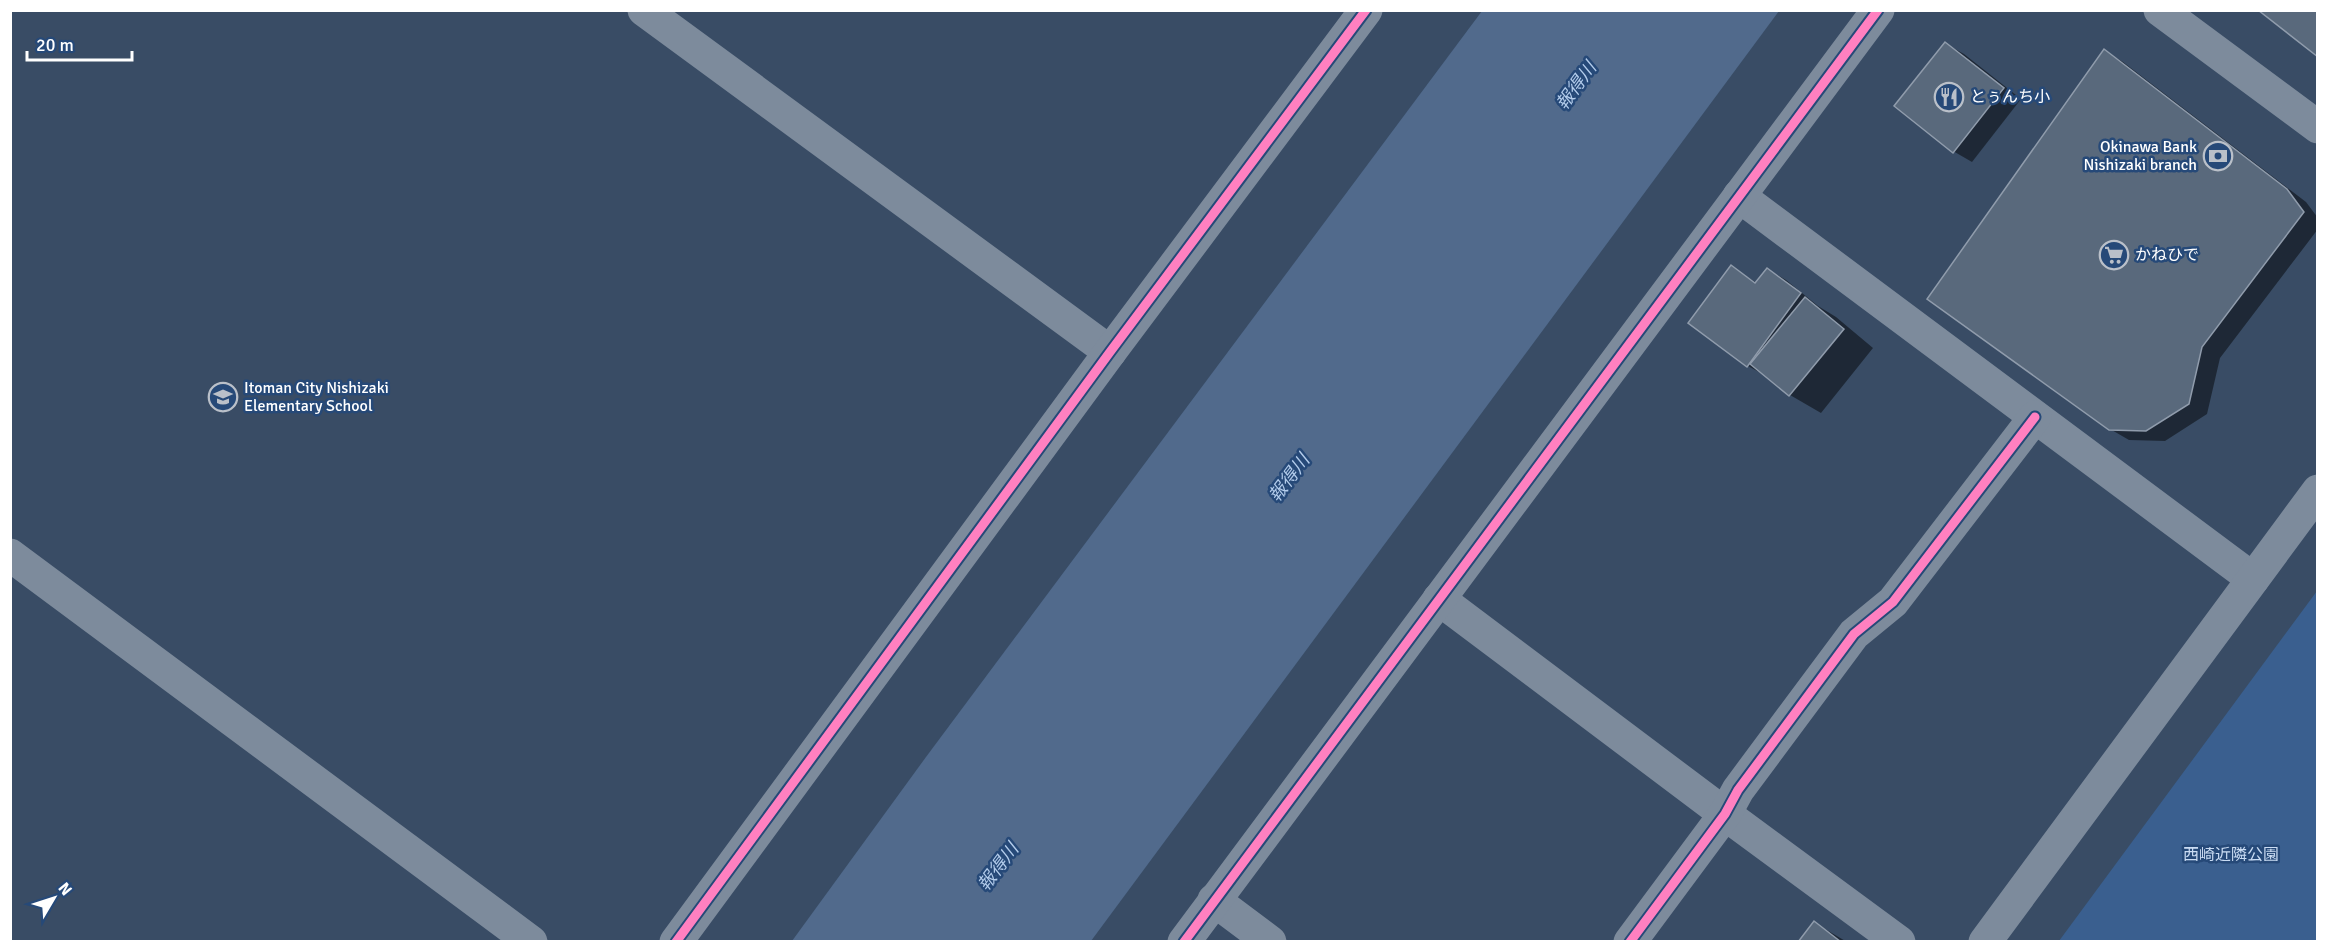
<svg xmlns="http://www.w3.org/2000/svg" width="2328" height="952" font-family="Signika,'Noto Sans JP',sans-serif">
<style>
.green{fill:#3a5f8f}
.water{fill:#516a8c}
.shadow{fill:#0007}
.building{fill:#59697c;stroke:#909cac;stroke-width:1.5}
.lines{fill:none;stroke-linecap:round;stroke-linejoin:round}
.minor{stroke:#7d8b9c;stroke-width:33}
.cycleway-casing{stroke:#264978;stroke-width:13}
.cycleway{stroke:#ff80c0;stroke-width:9}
.labels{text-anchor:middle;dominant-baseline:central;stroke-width:5;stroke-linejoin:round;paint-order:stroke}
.poi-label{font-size:16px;fill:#fff;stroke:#264978;text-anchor:start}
.park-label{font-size:16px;fill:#cadcf3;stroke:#264978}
.water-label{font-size:18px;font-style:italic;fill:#b3cceb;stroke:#264978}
</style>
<rect width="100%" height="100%" fill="#394c65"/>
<polygon class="green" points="2317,591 2317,941 2059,941"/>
<polygon class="water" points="1482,11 1779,11 1091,941 792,941 926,757"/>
<g class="shadow">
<polygon points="1946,44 1964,54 2021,99 1972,162 1953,151"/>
<polygon points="2105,51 2123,62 2306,202 2318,218 2318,229 2220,358 2207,414 2165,441 2129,440 2110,429"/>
<polygon points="1731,267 1757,283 1767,269 1786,280 1818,306 1836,317 1873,348 1821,413 1790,395 1766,376 1748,366"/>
<polygon points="1815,923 1847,942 1800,942"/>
</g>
<g class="building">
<polygon points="2258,10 2318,10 2318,57"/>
<polygon points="1945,42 2004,88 1953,153 1894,106"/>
<polygon points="2104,49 2287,189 2304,212 2202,347 2189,404 2146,431 2109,430 1927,299"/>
<polygon points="1731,265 1755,283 1767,268 1801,293 1747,367 1688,323"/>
<polygon points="1805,297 1844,329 1789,396 1750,364"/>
<polygon points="1814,921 1841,942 1798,942"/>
</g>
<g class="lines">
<g class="minor">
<polyline points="644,10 1110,352"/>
<polyline points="2160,10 2318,127"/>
<polyline points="1739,196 2253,579"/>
<polyline points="10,555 531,942"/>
<polyline points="1439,599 1725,814 1899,942"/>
<polyline points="1214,900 1270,942"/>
<polyline points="676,942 1110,352 1366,10"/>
<polyline points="1184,942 1878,10"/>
<polyline points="1630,942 1725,814 1738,790 1854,634 1893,602 2035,417"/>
<polyline points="1985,942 2318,491"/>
</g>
<g class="cycleway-casing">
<g id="cycleway">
<polyline points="676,942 1110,352 1366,10"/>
<polyline points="1184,942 1878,10"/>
<polyline points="1630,942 1725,814 1738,790 1854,634 1893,602 2035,417"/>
</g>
</g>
<use href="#cycleway" class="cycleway"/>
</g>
<defs>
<g id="restaurant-ring" transform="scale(1.5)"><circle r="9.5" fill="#264978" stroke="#bac0c9" stroke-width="1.5"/><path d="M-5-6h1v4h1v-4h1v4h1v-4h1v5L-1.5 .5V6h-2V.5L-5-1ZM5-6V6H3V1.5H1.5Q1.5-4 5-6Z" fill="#bac0c9"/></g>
<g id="bank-ring" transform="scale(1.5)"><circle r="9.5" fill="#264978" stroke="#bac0c9" stroke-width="1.5"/><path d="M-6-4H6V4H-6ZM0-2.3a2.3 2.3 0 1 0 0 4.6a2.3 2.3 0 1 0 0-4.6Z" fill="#bac0c9"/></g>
<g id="supermarket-ring" transform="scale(1.5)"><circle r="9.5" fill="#264978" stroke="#bac0c9" stroke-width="1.5"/><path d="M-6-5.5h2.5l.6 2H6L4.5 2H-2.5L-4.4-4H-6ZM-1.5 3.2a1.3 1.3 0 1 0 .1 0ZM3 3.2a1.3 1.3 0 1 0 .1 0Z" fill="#bac0c9"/></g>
<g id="school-ring" transform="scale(1.5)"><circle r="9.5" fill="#264978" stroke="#bac0c9" stroke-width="1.5"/><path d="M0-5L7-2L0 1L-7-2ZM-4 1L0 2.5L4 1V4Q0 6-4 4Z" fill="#bac0c9"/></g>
</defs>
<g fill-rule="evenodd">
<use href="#restaurant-ring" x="1949" y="97"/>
<use href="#bank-ring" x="2218" y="156"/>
<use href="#supermarket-ring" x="2114" y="255"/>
<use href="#school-ring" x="223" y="397"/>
</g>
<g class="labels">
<g class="poi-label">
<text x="1970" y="97">とぅんち小</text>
<text x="2197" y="147" text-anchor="end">Okinawa Bank<tspan x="2197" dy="18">Nishizaki branch</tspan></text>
<text x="2135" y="255">かねひで</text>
<text x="244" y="388">Itoman City Nishizaki<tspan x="244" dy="18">Elementary School</tspan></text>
</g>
<g class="park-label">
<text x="2231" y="855">西崎近隣公園</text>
</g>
<g class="water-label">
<text transform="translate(1576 86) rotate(-54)">報得川</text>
<text transform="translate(1289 478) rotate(-53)">報得川</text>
<text transform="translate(998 867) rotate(-53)">報得川</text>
</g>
</g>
<rect width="2328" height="952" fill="none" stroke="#ffffff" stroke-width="24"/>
<g transform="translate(54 898) rotate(51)" stroke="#264978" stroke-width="4.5" paint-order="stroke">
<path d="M0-4.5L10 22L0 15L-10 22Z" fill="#ffffff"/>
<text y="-9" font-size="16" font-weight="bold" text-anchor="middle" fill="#ffffff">N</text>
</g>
<path d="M27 51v9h105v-9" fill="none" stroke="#ffffff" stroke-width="3"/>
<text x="36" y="51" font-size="18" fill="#ffffff" stroke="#264978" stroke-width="4.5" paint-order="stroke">20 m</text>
</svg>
